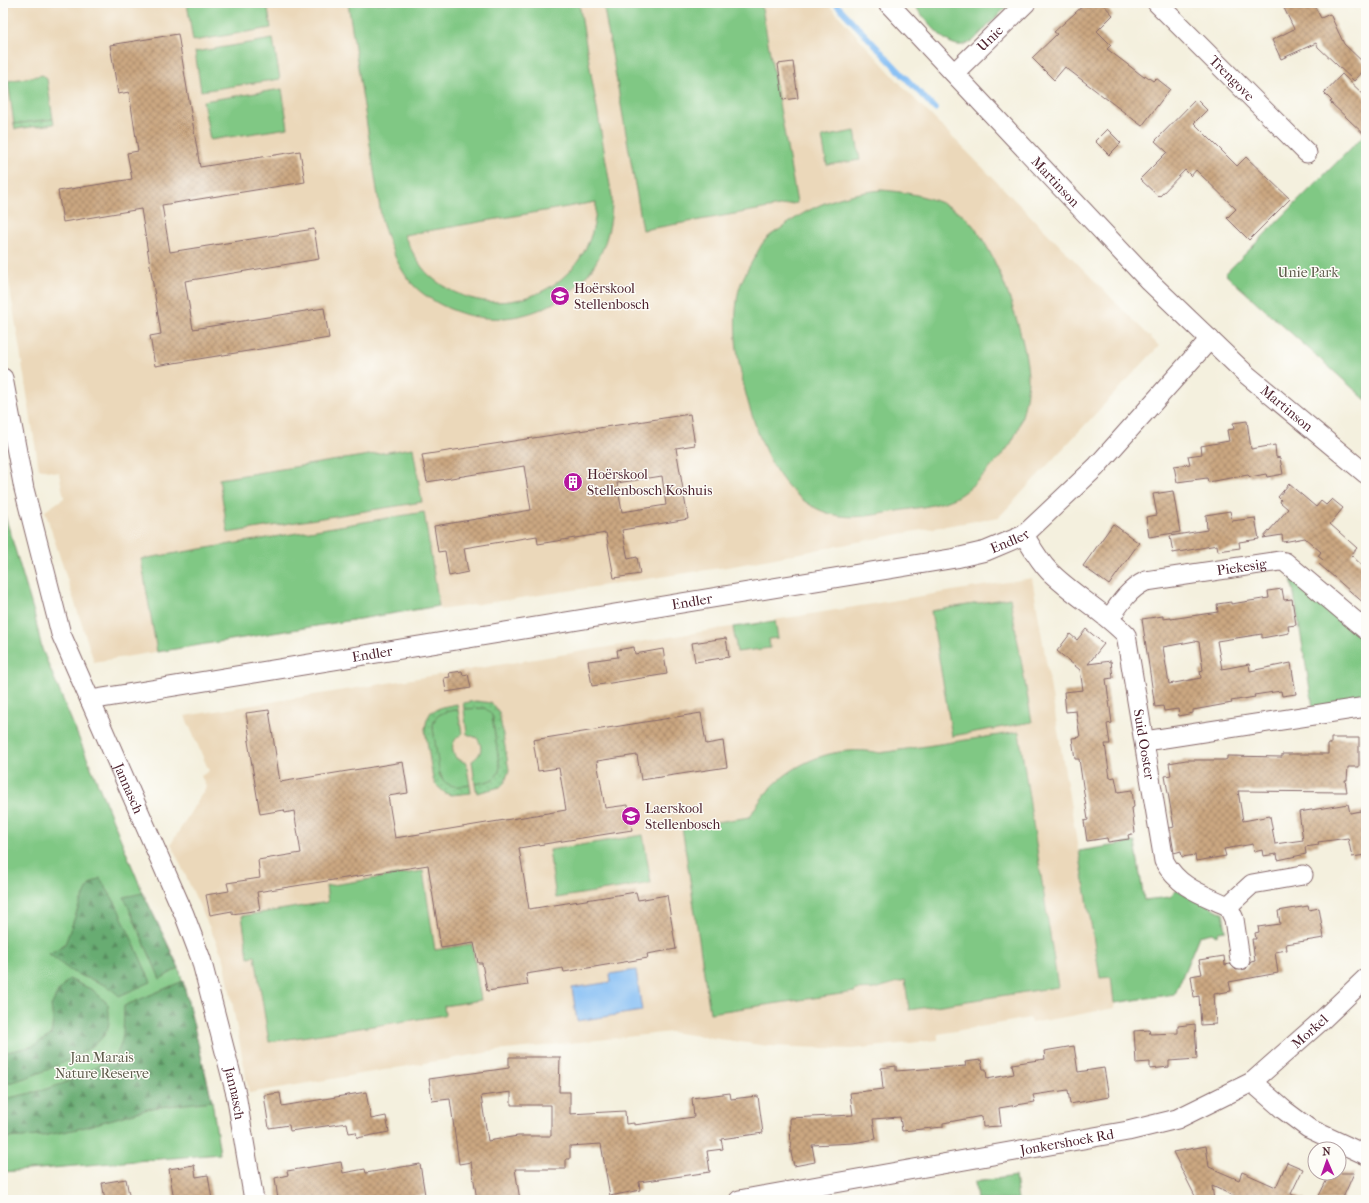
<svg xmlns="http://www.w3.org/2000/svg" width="1369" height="1203" font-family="'IM FELL French Canon',serif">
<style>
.built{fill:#ebd8ba}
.green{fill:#80c884;stroke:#657458;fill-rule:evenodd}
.forest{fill:url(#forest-firs);stroke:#59664e}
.garden{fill:url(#garden-dots);stroke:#657458}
.water{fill:#83bdf4;stroke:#666e90}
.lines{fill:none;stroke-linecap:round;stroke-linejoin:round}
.stream{stroke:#83bdf4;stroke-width:5.5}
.building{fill:url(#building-cross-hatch);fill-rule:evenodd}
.minor-casing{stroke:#86686a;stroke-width:21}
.minor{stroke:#fff;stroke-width:19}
.labels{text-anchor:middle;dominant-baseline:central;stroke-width:3;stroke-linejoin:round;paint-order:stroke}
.street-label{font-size:14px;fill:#4a1f2b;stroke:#fdfcf7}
.park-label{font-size:14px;fill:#5d5a4a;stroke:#fdfcf7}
.poi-label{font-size:14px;fill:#4a1f2b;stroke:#fdfcf7;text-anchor:start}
</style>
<defs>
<pattern id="forest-firs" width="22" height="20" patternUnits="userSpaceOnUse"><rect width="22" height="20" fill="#68ac72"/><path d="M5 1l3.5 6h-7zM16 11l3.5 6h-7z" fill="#588b5e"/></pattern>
<pattern id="garden-dots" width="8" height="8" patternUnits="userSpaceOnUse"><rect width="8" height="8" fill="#80c884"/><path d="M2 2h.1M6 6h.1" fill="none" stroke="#70ab72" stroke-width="1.8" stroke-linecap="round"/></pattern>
<pattern id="building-cross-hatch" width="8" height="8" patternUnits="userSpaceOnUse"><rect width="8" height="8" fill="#cba781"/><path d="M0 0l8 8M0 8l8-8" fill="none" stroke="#a7876a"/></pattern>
</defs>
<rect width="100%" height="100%" fill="#fdfcf7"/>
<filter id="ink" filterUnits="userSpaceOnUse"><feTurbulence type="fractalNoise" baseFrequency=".025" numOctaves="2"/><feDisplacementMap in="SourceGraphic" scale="8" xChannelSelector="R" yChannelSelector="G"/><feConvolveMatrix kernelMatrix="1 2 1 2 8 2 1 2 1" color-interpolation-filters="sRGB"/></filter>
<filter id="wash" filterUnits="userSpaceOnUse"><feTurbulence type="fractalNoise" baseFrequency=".012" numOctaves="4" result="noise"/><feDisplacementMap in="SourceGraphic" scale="16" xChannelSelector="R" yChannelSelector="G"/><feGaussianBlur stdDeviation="0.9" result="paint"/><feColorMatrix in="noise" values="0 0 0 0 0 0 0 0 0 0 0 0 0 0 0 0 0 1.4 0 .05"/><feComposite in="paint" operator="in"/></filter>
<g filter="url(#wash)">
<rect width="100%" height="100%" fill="#f4f0de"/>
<g class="built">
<polygon points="3,3 827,3 905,89 1159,346 999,517 910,532 733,566 440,610 439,606 94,662 45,511 64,498 59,473 39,469 3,245"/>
<polygon points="1032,578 1100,978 1111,976 1115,1008 1031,1023 1030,1018 938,1034 938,1040 852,1049 768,1046 671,1032 496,1051 249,1093 224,959 171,844 206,787 201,776 209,771 185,716"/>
</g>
<g class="green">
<polygon points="187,3 267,3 271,28 193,41"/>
<path d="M348,3H579L612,197C612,210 611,223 607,236C591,297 522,331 464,314C444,308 421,296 408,279C395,261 389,243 382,222ZM596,202C597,290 495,333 430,276C418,265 411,249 404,235Z"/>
<polygon points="603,3 761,3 797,203 643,230"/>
<path d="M912,3H1010L974,40C968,44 961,47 954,44C941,41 921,13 912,3Z"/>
<polygon points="273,39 280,79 201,91 195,52"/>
<polygon points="43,75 47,79 53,119 14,124 8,81"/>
<polygon points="282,89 288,128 210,140 203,101"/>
<polygon points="855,131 860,160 827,165 822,137"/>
<polygon points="1366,133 1366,400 1225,274"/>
<path d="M881,190C910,192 941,198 965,217C994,241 1029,342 1028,380C1027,401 1020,434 1006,450C995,464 968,493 952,499C936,506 915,508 898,511C867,516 841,523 812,506C776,485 762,446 750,409C740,374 732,337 737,301C738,286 745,274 753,260C757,254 760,245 766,239C771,234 779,230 786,225C815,203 845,194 881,190Z"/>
<polygon points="413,448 422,502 228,533 219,479"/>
<polygon points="3,509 34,613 42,649 143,893 179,968 212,1101 220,1154 3,1172"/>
<polygon points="424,512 439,606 157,652 141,559"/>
<polygon points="1291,577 1366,641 1366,698 1313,707"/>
<polygon points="1010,598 1032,722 952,736 931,611"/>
<polygon points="775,621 778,638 769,639 770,648 737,652 733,627"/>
<path d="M476,708H485L492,715L500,768C497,781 487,782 475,784L472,761C481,755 484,748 477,738L467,734L464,709Z"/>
<path d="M458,710L462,734C452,740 450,748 456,758L466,763L470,785C463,786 455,788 448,785C436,779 435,741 433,728C433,713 446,711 458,710Z"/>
<path d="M1019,732L1058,987L909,1010L905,980L875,989L855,990V992L710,1013L682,827L750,817C774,770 828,742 880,753Z"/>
<polygon points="643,835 651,883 556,898 549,850"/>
<polygon points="1135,842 1144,900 1170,897 1177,890 1223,913 1226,931 1219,932 1216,936 1212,933 1199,936 1175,994 1114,1003 1111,977 1100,978 1079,851"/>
<polygon points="423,871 435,950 472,944 481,1000 444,1006 445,1015 269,1042 255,956 248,957 242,916 328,902 326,886"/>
<polygon points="1015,1176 1018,1200 977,1200 975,1182"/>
</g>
<g class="forest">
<path d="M100,878L116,904L151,982L119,996C107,983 93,981 77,974C67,970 58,960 49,954L65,944L80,903L90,884Z"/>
<polygon points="143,893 179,968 160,979 124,897"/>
<path d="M69,979L93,990L108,1004C109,1015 111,1024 105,1034C92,1054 27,1080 3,1084V1053L33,1046L51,1035L53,1020L51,1006L58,992Z"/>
<path d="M183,981L212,1101L152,1108L78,1129L42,1136L3,1138V1099C39,1092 73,1084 103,1062C108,1059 115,1056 118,1051C125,1038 123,1021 124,1006Z"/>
</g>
<g class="garden">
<polygon points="53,119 54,124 17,129 15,129 14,124"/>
<path d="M476,701L491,703L499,712L509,770L505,782L500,787L477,793L475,784C487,782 497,781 500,768L492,715L485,708L464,709L463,703Z"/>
<path d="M457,704L458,710C446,711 433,713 433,728L440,776C447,788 457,787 470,785L471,793L451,795L445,793L435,784L433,779L425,729L427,719L431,712L442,707Z"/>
</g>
<polygon class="water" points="636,970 642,1011 577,1021 572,988 611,982 610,974"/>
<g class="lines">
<polyline class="stream" points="835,3 935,109"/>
</g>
<g id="blocks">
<g class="building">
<polygon points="1086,3 1102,3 1113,15 1097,31 1111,45 1107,49 1144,77 1145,75 1153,81 1156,78 1170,89 1142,126 1065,67 1054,80 1032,58 1057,34 1054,32"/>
<polygon points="1294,3 1313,3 1321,18 1330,14 1344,44 1366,65 1366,68 1354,81 1318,47 1316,43 1281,59 1272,40 1294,29 1284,8"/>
<polygon points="178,34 200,167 300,151 305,182 162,205 170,252 314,229 319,259 185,281 193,329 324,308 329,338 155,366 150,336 161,334 141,209 63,222 58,191 132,179 127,153 138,151 129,92 118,94 110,45"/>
<polygon points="793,62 798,98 783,100 778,64"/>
<polygon points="1342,74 1366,97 1366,136 1330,102 1332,101 1324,93"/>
<polygon points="1196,99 1207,110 1194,123 1237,166 1246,157 1290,199 1249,240 1227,218 1236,209 1196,170 1191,176 1185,170 1159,197 1140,179 1167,152 1155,141"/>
<polygon points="1107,129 1121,143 1109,155 1095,141"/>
<path d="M690,414L695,445L676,448L688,519L622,530L628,559L637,557L640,574L614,578L606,533L538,544L537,536L464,548L468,572L449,576L445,551L438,552L434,526L531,510L524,466L427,482L422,455ZM662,476L666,505L622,512L617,483Z"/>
<polygon points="1247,421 1251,449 1275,445 1276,457 1280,458 1283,474 1267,477 1266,474 1250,477 1248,475 1208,482 1207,478 1177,482 1174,466 1190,464 1188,456 1202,454 1201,446 1229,441 1227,430 1234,429 1233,423"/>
<polygon points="1289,484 1316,507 1321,501 1326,505 1332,499 1343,508 1330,524 1357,548 1351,555 1366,569 1366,605 1319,564 1323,560 1318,556 1321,552 1305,538 1283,542 1282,535 1263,538 1288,509 1280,502 1281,500 1278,497"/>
<polygon points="1173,491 1180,532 1149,537 1146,517 1157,515 1153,494"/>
<polygon points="1230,511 1232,521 1255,518 1259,539 1239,542 1240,548 1218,551 1217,545 1173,553 1170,536 1207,530 1206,515"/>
<polygon points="1113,524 1139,543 1109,585 1083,566"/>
<path d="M1282,589L1284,600L1292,599L1296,625L1288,626L1289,633L1262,638V634L1217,641L1222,669L1249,664L1250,671L1291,663L1296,694L1282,696L1281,691L1254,695L1255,697L1231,701L1232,703L1193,710V713L1179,716L1178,709L1164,711L1163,706L1155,707L1142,619L1163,616V619L1171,618V619L1218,612L1217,604L1231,602V604L1269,598L1268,591ZM1195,641L1199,642L1203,670L1200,671L1201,678L1169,684L1163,647Z"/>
<polygon points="1086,629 1104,644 1088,664 1111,661 1113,678 1106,679 1112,723 1107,724 1110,744 1105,744 1110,778 1115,777 1118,792 1132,790 1134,807 1132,808 1135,833 1128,835 1129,839 1108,842 1107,838 1087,841 1084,821 1088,820 1079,759 1075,759 1072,738 1080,737 1076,711 1066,712 1064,692 1083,690 1080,670 1057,651 1070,634 1077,640"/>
<polygon points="726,638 729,657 695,662 692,643"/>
<polygon points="634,647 635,654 663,649 667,674 592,686 588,661 618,657 617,650"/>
<polygon points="462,671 463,675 468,674 471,688 446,692 444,678 450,677 449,673"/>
<polygon points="269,710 280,782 403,762 408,793 388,796 395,838 566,810 559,768 538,771 533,740 701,713 706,744 723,741 727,767 641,780 637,755 597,761 605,808 628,805 632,830 519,848 529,909 636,892 638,900 667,895 676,949 647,954 648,958 564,972 563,968 526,974 528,985 487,991 482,963 478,963 474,943 441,948 428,865 257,892 260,910 232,914 232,911 210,915 206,895 229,891 227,883 260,878 258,860 301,853 294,811 285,813 284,810 260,814 248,741 250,740 246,713"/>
<polygon points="1331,738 1359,738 1359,767 1348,767 1347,780 1345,780 1347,792 1238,791 1243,821 1270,816 1275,844 1303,840 1299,812 1348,804 1350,813 1366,810 1366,855 1352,857 1348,838 1318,842 1319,845 1305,847 1306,854 1278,860 1277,854 1263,856 1262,850 1254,852 1253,844 1224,849 1226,856 1196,861 1195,855 1182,857 1181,851 1174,853 1170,828 1174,827 1165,776 1171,775 1169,763 1186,760 1225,760 1227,759 1227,756 1282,757 1282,754 1328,754 1328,744 1331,744"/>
<polygon points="1308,906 1309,910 1319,908 1324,938 1286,944 1287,950 1275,952 1278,973 1229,982 1231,991 1214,994 1216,1024 1201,1025 1199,996 1194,997 1191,976 1202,974 1199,960 1224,956 1225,965 1230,964 1236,970 1246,969 1251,962 1255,961 1252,939 1256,939 1255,933 1259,932 1258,927 1280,924 1278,911"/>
<polygon points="1195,1024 1197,1059 1169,1061 1169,1067 1150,1069 1150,1062 1136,1063 1134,1031 1149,1030 1150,1034 1178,1033 1178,1026"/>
<polygon points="1074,1046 1078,1072 1104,1068 1109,1097 1070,1104 1068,1090 1033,1095 1035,1102 999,1108 1001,1126 983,1127 982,1116 943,1123 943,1127 902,1131 900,1117 873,1119 876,1139 853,1143 812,1145 815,1162 794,1166 791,1153 790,1118 853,1115 850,1093 883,1089 881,1068 896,1066 896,1071 966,1066 965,1062 981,1060 983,1069 986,1069 987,1079 1014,1074 1012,1064 1045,1059 1044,1051"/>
<path d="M509,1057H560L559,1092H570V1114L625,1111L626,1124L634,1123V1125L694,1117L692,1098L730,1093L731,1099L758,1096L763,1133L721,1139L723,1149L707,1151L710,1172L639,1182L640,1190L610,1196L601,1144L570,1146V1159H566V1169H515L520,1200H477L471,1162L459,1164L450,1099L432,1101L429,1079L509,1068ZM511,1092V1105H551V1136H518L488,1141L481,1096Z"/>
<polygon points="366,1092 371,1119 386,1116 389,1132 357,1138 356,1132 349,1133 347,1123 290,1131 289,1125 269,1128 264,1095 280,1093 282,1106"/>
<polygon points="1206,1146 1209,1167 1239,1180 1242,1172 1276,1187 1287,1162 1303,1169 1291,1194 1305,1200 1243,1200 1212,1186 1214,1200 1197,1200 1173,1152"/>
<polygon points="341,1162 343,1173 365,1169 366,1173 420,1164 425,1195 393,1200 278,1200 275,1178 288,1175 287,1171"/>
<polygon points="194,1165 196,1177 208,1175 212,1200 174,1200 169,1169"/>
<polygon points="1330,1173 1354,1173 1342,1200 1317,1200"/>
<polygon points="126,1179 130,1200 105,1200 102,1183"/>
</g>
</g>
</g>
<g filter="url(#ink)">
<use href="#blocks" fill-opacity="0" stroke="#86686a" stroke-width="1"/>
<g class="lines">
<g class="minor-casing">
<g id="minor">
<path id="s1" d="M888,3L1149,281L1247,375L1366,474"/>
<path id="s2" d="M1157,3L1307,153"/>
<path id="s3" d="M954,73L1026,3"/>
<path id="s4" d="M3,378L24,489L61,634L184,914L201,959L236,1094L254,1200"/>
<path id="s5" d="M1024,535C1032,548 1039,561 1049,571C1073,595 1103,611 1126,635L1164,861C1179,888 1202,894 1228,906L1234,919L1240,960"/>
<path id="s6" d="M1110,618C1120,603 1129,589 1146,581L1280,561L1285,562L1366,630"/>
<path id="s7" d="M90,700L956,558L986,551L1024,535L1096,467L1210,339"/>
<polyline points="1145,741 1366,707"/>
<polyline points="1228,906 1252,884 1303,875"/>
<polyline points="1252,1082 1284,1110 1308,1128 1366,1155"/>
<path id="s8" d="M739,1200L1128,1131L1177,1119L1252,1082L1320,1022L1366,978"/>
</g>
</g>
<use href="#minor" class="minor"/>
</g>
</g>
<defs>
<g id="school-disc" transform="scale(1)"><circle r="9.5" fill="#b5179e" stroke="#fdfcf7"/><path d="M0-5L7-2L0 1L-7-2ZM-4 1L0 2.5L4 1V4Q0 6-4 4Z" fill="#fff"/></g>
<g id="building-disc" transform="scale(1)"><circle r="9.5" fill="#b5179e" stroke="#fdfcf7"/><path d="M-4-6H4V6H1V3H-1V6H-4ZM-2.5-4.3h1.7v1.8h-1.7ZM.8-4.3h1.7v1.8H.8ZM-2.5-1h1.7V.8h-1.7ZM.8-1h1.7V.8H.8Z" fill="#fff"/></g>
</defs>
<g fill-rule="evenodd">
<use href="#school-disc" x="560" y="296"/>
<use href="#building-disc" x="573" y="482"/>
<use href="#school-disc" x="631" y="816"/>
</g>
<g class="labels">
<g class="street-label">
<text stroke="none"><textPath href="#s3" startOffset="50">Unie</textPath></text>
<text stroke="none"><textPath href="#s2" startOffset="106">Trengove</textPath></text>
<text stroke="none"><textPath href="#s1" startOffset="245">Martinson</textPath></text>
<text stroke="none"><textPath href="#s1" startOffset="569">Martinson</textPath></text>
<text stroke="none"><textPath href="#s7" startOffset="934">Endler</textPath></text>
<text stroke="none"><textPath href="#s6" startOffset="149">Piekesig</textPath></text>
<text stroke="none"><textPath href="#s7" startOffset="610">Endler</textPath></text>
<text stroke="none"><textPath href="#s7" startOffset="286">Endler</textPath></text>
<text stroke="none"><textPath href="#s5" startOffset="255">Suid Ooster</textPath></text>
<text stroke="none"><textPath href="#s4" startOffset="431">Jannasch</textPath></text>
<text stroke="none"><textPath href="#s8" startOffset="606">Morkel</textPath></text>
<text stroke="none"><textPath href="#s4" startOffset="755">Jannasch</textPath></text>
<text stroke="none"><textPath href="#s8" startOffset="333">Jonkershoek Rd</textPath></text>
</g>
<g class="park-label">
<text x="1308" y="272">Unie Park</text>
<text x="102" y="1057">Jan Marais<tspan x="102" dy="16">Nature Reserve</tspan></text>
</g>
<g class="poi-label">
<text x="574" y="288">Hoërskool<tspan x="574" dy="16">Stellenbosch</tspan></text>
<text x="587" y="474">Hoërskool<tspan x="587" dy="16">Stellenbosch Koshuis</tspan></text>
<text x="645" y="808">Laerskool<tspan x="645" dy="16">Stellenbosch</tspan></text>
</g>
</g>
<rect width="1369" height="1203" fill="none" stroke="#fdfcf7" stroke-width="16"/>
<g transform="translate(1327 1161) rotate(358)"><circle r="19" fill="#fdfcf7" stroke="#b5a4a5"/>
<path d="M0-3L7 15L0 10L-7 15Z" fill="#b5179e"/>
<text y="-6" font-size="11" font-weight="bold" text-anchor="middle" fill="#4a1f2b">N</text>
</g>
</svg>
